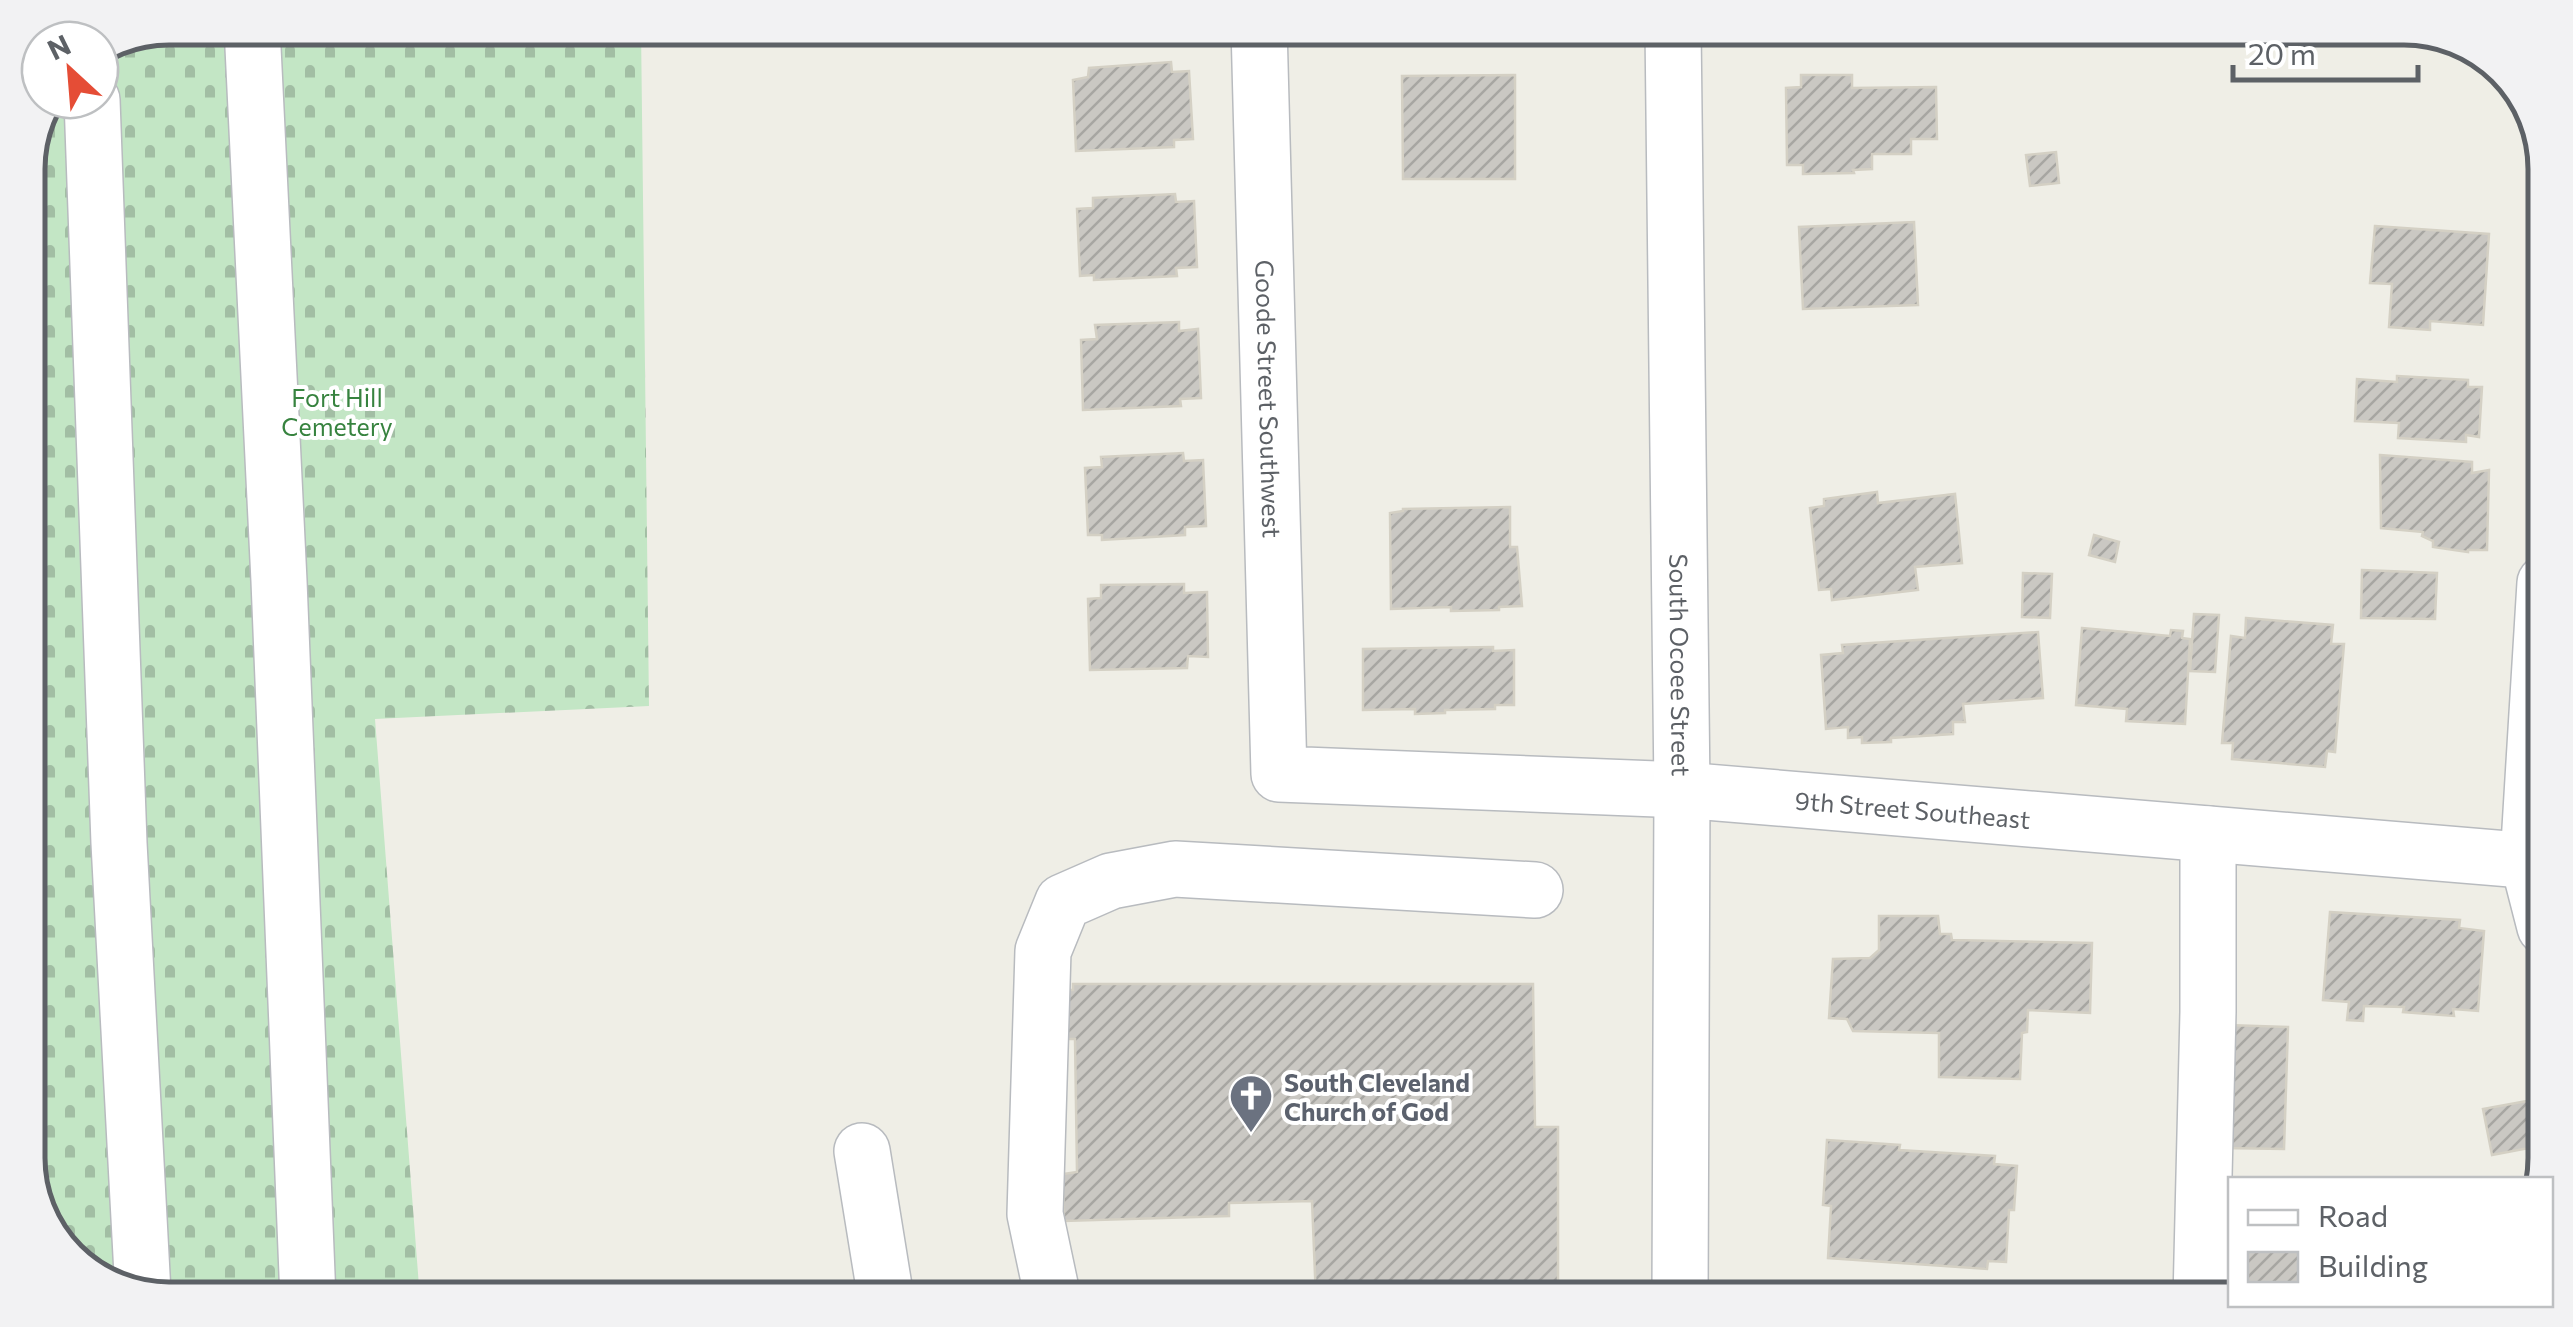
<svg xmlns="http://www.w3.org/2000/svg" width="2573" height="1327" font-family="Commissioner,sans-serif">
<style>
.cemetery{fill:url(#cemetery-stones)}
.building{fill:url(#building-hatch);stroke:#d4d0c4;stroke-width:2.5}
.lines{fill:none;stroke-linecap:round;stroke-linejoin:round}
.minor-casing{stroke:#b8bbbf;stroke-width:58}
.minor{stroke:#fff;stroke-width:55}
.labels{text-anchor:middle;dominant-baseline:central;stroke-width:8;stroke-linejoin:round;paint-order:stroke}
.park-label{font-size:25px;fill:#37833f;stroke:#fff}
.street-label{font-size:25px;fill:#5d6166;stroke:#fff}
.worship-label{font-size:25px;font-weight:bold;fill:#5b616d;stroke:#fff;text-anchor:start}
.rim{fill:none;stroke:#5d6166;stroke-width:5}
</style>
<defs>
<pattern id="cemetery-stones" width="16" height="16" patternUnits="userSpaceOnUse" patternTransform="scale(2.5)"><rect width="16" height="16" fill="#c3e6c5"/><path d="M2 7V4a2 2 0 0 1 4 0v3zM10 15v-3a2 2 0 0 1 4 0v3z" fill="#a2bea4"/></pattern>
<pattern id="building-hatch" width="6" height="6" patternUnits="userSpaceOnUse" patternTransform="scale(2.5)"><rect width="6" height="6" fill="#cac8c3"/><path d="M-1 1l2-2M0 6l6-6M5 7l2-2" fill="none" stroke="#a7a6a2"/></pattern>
</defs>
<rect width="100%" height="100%" fill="#efeee6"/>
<polygon class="cemetery" points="169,28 641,28 649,706 375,719 420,1299 169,1299 106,1285 52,1237 28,1168 28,160 55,100 100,100 100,56"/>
<g class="building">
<polygon points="1400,27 1510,27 1510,35 1400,37"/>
<polygon points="1171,62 1172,72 1189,71 1193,139 1174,140 1174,147 1076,151 1073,80 1088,77 1089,68"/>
<polygon points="1515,75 1515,179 1403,179 1402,76"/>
<polygon points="1801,75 1852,75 1852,88 1936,87 1937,139 1911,139 1911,154 1872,154 1872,169 1853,170 1854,173 1803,174 1803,165 1787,165 1786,88 1801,87"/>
<polygon points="2056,152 2059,183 2030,186 2026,155"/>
<polygon points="1175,194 1176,202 1194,201 1197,267 1176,268 1177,276 1094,280 1094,275 1080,276 1077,209 1093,208 1093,198"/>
<polygon points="1914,222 1918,305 1803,309 1799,227"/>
<polygon points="2375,226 2489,234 2483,325 2430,321 2430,330 2389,327 2392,284 2370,283"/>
<polygon points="1179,322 1179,331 1198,329 1201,398 1180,399 1181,406 1083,410 1081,340 1097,339 1095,325"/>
<polygon points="2397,376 2468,380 2468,387 2482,387 2479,437 2466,435 2466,442 2398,438 2399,423 2355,421 2357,379 2397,382"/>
<polygon points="1183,453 1184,461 1203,460 1206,526 1185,527 1185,535 1102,540 1102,535 1088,535 1085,468 1102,467 1101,457"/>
<polygon points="2380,455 2472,462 2472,473 2489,470 2487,550 2468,550 2468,552 2433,547 2433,541 2422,536 2423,532 2381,528"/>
<polygon points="1877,492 1878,503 1955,494 1962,563 1915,567 1918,590 1832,600 1831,589 1819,590 1810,508 1824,506 1824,499"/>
<polygon points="1510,507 1510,547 1517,547 1522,606 1499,607 1499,610 1451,611 1451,607 1391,609 1390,513 1403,511 1403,509"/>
<polygon points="2094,535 2119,542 2115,562 2089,555"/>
<polygon points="2362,570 2437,573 2435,619 2361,618"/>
<polygon points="2023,573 2052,574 2050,618 2022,617"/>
<polygon points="1184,584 1184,593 1207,592 1208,657 1188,656 1187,668 1090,670 1088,599 1101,598 1101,585"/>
<polygon points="2194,614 2219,615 2215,672 2190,671"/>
<polygon points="2246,618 2333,625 2331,644 2344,644 2335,752 2327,751 2325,767 2232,759 2233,743 2222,743 2231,636 2245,638"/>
<polygon points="2082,628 2170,636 2171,630 2183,631 2182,638 2190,639 2185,724 2126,721 2127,709 2076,705"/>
<polygon points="2038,632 2043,698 1963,704 1965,722 1953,722 1953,734 1891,738 1891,742 1862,743 1862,737 1848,738 1848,727 1826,729 1821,655 1843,653 1842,645"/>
<polygon points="1493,647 1493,651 1514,650 1514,705 1495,705 1495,709 1445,710 1445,713 1415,714 1415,709 1363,710 1363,649"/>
<polygon points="2330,912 2460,920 2459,928 2484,931 2478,1011 2453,1009 2454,1016 2403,1012 2404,1007 2364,1006 2363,1021 2347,1020 2349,1002 2323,1000"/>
<polygon points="1879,916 1938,916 1940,934 1951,934 1952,940 2092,943 2090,1013 2028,1010 2027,1032 2022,1033 2020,1079 1939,1077 1939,1033 1853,1031 1847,1019 1829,1018 1833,959 1870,958 1879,950"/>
<polygon points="1073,984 1533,984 1535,1127 1558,1127 1558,1299 1316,1299 1312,1201 1229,1203 1229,1216 1064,1221 1063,1174 1077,1172 1075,1039 1062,1039 1061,990 1073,990"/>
<polygon points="2227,1025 2288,1027 2284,1149 2223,1148"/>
<polygon points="2538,1099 2545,1145 2492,1155 2483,1109"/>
<polygon points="1827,1140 1900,1145 1899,1150 1995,1156 1994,1164 2017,1166 2014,1210 2009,1210 2006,1262 1988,1261 1987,1269 1828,1258 1831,1206 1823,1205"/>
</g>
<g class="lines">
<g class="minor-casing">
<g id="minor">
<polyline points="252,27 279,581 308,1299"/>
<path id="s1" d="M1259,27L1279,774L1682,790L2545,862"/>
<path id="s2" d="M1673,27L1682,790L1680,1299"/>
<polyline points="92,100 119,843 143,1293"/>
<polyline points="2545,583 2528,861 2545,927"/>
<polyline points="862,1151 886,1299"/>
<polyline points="1053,1299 1035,1214 1043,951 1063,902 1111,881 1175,869 1535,890"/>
<polyline points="2201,1299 2208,1012 2208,834"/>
</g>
</g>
<use href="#minor" class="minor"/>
</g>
<defs>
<g id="church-pin" transform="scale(2.25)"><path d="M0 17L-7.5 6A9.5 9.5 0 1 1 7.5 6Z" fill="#6b7280" stroke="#fff"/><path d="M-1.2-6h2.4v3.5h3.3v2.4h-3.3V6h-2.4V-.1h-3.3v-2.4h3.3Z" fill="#fff"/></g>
</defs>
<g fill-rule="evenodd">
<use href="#church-pin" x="1251" y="1096"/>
</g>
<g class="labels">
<g class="park-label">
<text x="337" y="397">Fort Hill<tspan x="337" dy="29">Cemetery</tspan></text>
</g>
<g class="street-label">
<text stroke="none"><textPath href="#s1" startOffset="372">Goode Street Southwest</textPath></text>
<text stroke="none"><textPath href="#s2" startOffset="638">South Ocoee Street</textPath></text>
<text stroke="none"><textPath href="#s1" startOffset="1382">9th Street Southeast</textPath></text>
</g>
<g class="worship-label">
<text x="1284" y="1082">South Cleveland<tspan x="1284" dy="29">Church of God</tspan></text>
</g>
</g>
<path d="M0 0H2573V1327H0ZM169 45H2404A124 124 0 0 1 2528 169V1158A124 124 0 0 1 2404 1282H169A124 124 0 0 1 45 1158V169A124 124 0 0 1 169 45Z" fill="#f2f2f3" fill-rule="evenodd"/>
<path class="rim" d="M169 45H2404A124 124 0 0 1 2528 169V1158A124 124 0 0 1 2404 1282H169A124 124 0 0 1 45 1158V169A124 124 0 0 1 169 45Z"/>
<rect x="2228" y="1177" width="325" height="130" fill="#ffffff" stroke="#bec0c2" stroke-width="2.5"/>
<rect x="2248" y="1210" width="50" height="15" fill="#ffffff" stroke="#bec0c2" stroke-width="2.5"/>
<text x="2318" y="1227" font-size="30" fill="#5d6166">Road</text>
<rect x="2248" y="1252" width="50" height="30" fill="url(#building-hatch)" stroke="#bec0c2" stroke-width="2.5"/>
<text x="2318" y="1277" font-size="30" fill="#5d6166">Building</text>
<g transform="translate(70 70) rotate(334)"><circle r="48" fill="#ffffff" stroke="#bec0c2" stroke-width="2.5"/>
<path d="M0-8L18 38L0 25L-18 38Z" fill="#e54d36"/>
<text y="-15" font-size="28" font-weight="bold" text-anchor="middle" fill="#5d6166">N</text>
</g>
<path d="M2233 65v15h185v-15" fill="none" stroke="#5d6166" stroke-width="5"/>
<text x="2248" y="65" font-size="30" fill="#5d6166" stroke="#ffffff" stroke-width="8" paint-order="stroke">20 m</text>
</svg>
